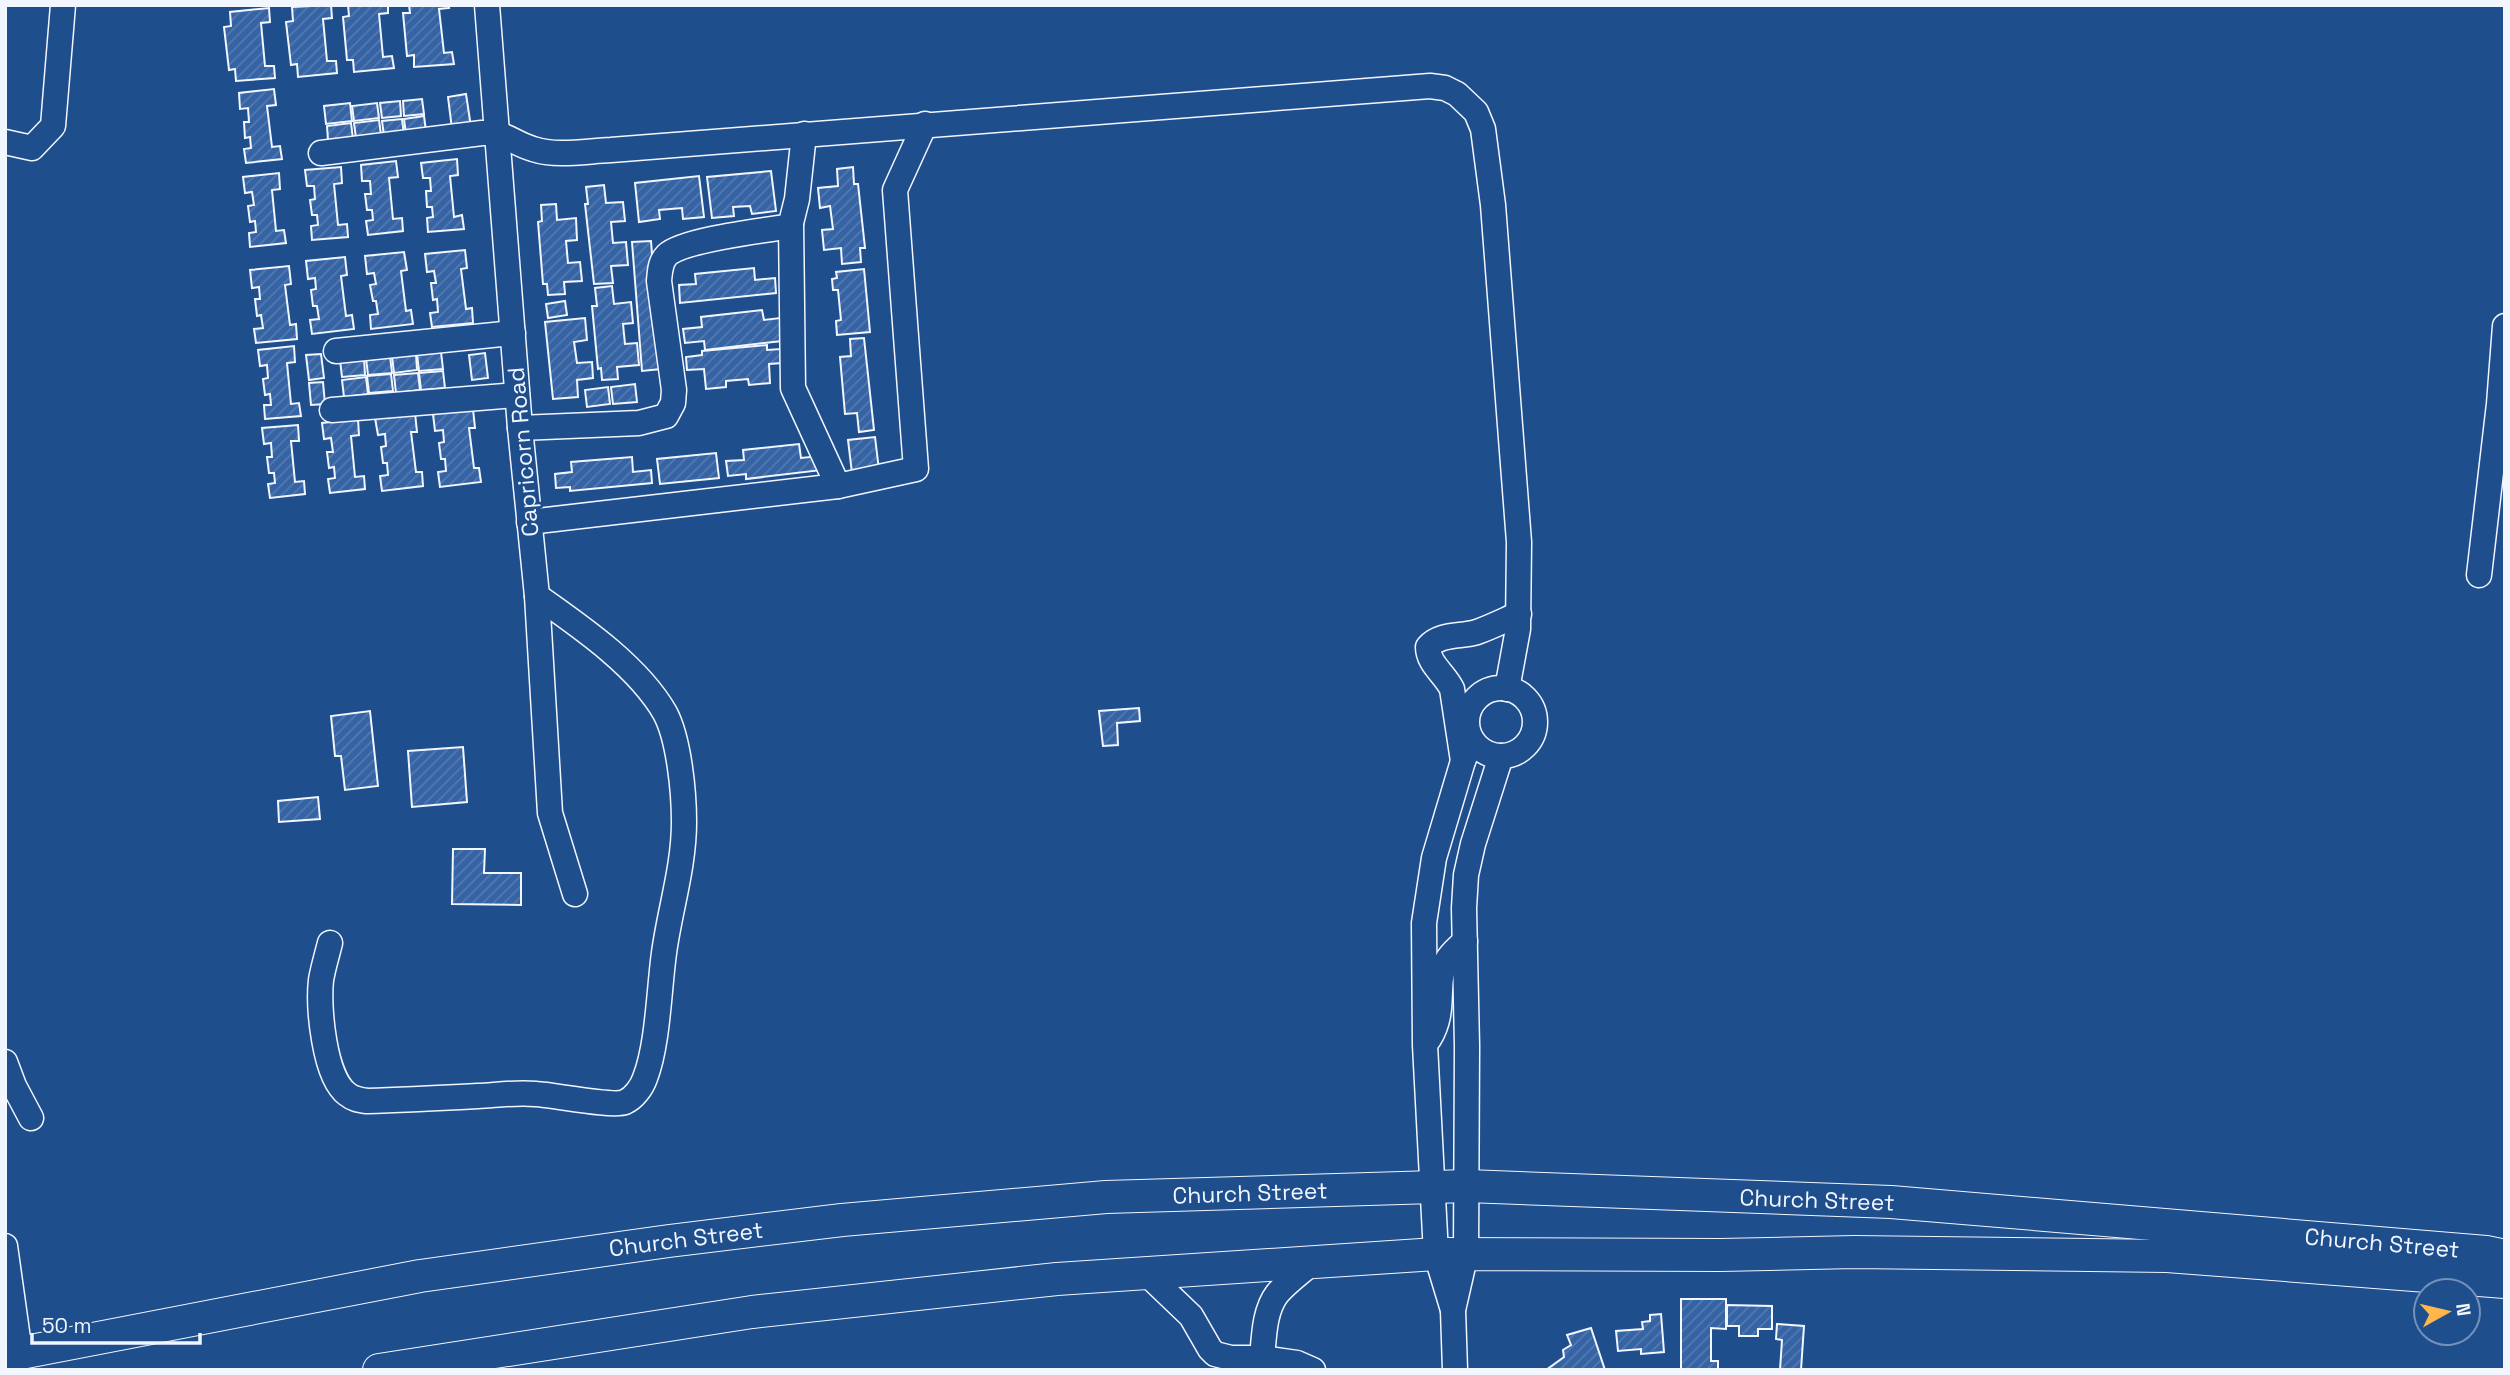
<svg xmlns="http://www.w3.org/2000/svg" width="2510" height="1375" font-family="'Space Grotesk',sans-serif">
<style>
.building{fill:url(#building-hatch);stroke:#f2f6ff;stroke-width:2}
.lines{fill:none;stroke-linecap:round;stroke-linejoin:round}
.minor-casing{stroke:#f2f6ff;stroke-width:27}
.major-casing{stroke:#f2f6ff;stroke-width:34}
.minor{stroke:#1f4e8c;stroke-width:24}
.major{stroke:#1f4e8c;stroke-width:32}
.labels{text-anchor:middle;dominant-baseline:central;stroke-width:5;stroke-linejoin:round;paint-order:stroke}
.street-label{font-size:23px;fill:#f2f6ff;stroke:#1f4e8c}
</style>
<defs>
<pattern id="building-hatch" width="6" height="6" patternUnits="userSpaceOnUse" patternTransform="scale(1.75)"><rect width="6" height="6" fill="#3563a3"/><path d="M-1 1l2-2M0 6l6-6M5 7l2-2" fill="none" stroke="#537ab1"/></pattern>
</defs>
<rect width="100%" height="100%" fill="#1f4e8c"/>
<g class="building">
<polygon points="331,5 332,18 323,19 327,61 336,61 337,73 298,77 297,64 291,65 286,22 293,21 292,7"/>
<polygon points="348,5 388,5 388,13 379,14 383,57 392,56 394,68 354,72 353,60 347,60 343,17 349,16"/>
<polygon points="409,5 448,5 449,8 439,9 444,53 452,52 454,64 414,67 414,55 407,56 403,13 410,13"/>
<polygon points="269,8 270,22 261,23 265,66 274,66 275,78 236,81 235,69 229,70 224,27 231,26 230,12"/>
<polygon points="274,89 276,105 267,106 272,147 280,146 282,159 246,163 244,149 251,148 250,137 245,138 244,122 249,122 248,108 240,109 239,93"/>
<polygon points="466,94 471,127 452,129 448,97"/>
<polygon points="422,99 424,114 404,116 403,101"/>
<polygon points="400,101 401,116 382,118 380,103"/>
<polygon points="350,103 352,121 326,124 324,106"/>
<polygon points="377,103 379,118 354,121 352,106"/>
<polygon points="424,116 426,131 406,134 404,119"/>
<polygon points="402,119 404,134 384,136 382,121"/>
<polygon points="379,120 381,135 356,138 354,123"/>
<polygon points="351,123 353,139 328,140 327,126"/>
<polygon points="457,159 458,175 450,176 454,217 462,215 464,229 428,232 427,218 433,217 432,207 427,207 426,191 431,191 430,178 423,178 421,163"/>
<polygon points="396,161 398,177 389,178 393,219 402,218 403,231 368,235 366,221 373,220 372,210 367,210 365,194 371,194 370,181 362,181 361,165"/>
<polygon points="341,167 342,183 334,184 338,225 347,224 348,237 312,240 311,226 318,225 317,215 312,215 310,200 315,199 314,186 307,186 305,170"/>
<polygon points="853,167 854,184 858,184 865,248 860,248 861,262 842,264 841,248 824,250 822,230 833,229 830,206 820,208 818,188 838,186 837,169"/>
<polygon points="771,171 776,211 752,214 750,206 733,207 734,216 712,218 707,177"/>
<polygon points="279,173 280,189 272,190 276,231 284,230 286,243 250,247 249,233 256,232 255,221 250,222 248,206 254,205 252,192 245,193 243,177"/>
<polygon points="699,176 704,217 683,219 682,208 659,210 660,219 639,222 635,183"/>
<polygon points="604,185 606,203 623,202 625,221 611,222 613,243 626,242 628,265 611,266 613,283 594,284 585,204 588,204 586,187"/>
<polygon points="556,204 557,220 576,218 577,240 566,241 568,263 580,262 582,281 564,282 565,294 548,295 547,284 543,284 538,222 542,221 541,205"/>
<polygon points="651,241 661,369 642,371 632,242"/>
<polygon points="465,250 467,268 461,269 466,309 472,308 473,323 432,327 430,313 438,312 437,299 433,300 431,283 436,283 434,271 427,272 425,254"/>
<polygon points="404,252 407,270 401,271 406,311 411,310 413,324 371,329 370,315 378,314 376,301 373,301 370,285 376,284 374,273 367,274 365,256"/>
<polygon points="345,257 347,275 341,276 346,316 352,315 354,329 312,334 310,320 319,319 317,306 313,306 311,290 316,289 315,278 308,279 306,261"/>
<polygon points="289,266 291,284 285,285 290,325 296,324 297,339 256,343 254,329 263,328 261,315 257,316 255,299 260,299 259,287 252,288 250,270"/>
<polygon points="754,268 755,280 775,278 776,293 680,303 679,285 696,284 695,274"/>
<polygon points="864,269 870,332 837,335 836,321 841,320 838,290 833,290 832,279 837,278 836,272"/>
<polygon points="612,286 614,304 631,302 633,323 623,324 625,344 637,343 639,365 617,367 618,379 602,380 601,368 598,369 592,306 597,306 595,288"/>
<polygon points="565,301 567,315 548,318 546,304"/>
<polygon points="762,310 764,320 780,318 782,341 705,350 704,341 685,343 683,329 702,327 701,317"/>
<polygon points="585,318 587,340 574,342 577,363 592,362 593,378 577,380 578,397 553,399 545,322"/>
<polygon points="864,338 874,430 859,432 857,413 845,414 840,357 851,356 850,339"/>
<polygon points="767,345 767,350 781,349 782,363 769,364 770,383 749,385 748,379 726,381 726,387 706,389 704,369 687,370 686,357 702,355 702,351"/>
<polygon points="294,346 295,362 287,363 291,404 299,403 301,416 265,419 264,405 271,405 270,394 265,395 263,379 268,378 267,365 260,366 258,350"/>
<polygon points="441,352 443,369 419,371 417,354"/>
<polygon points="416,353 417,370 394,373 392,356"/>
<polygon points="485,353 488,378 472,380 469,355"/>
<polygon points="321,354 324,378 309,380 306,355"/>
<polygon points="390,356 392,373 368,375 366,358"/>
<polygon points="364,358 365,375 342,377 340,360"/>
<polygon points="443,371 445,388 421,390 419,373"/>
<polygon points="418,373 420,390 396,393 394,375"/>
<polygon points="391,374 393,391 369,393 367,376"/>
<polygon points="366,377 368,394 344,397 342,380"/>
<polygon points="323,382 325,404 311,405 309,383"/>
<polygon points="635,384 637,402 613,404 611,387"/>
<polygon points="608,387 610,404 587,407 585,390"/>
<polygon points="473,409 475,428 469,428 474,468 479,468 481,482 440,487 438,472 446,471 445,459 441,459 439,443 444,442 443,430 435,431 433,414"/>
<polygon points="415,413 417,432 411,432 416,472 422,472 423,486 382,491 380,476 388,475 387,463 383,463 381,447 386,446 385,434 378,435 375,418"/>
<polygon points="358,419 359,435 351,436 355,477 364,476 365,489 330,493 328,479 335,478 334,467 329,468 327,452 333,452 331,438 324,439 322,423"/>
<polygon points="298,425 299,441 291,441 295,482 304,481 305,494 270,498 268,484 275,483 274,473 269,473 267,457 272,457 271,443 264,444 262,428"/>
<polygon points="875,437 879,470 852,473 848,440"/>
<polygon points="799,444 801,458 820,456 822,470 746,479 746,474 728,476 726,461 744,460 743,450"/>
<polygon points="716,453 719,478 660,484 657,459"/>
<polygon points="632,457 633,472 651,470 652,483 570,491 570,487 556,488 555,474 572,472 571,462"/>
<polygon points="1139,708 1140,721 1117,723 1118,745 1103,746 1099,711"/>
<polygon points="370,711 378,786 345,790 341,756 335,756 331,716"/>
<polygon points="463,747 467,802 412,807 408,751"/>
<polygon points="318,797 320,819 279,822 278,801"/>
<polygon points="453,849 485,849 484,873 521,873 521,905 452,904"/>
<polygon points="1681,1299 1726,1299 1726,1329 1711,1328 1711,1361 1718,1361 1718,1370 1681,1370"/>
<polygon points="1727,1305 1772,1306 1772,1329 1758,1329 1758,1336 1739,1336 1739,1326 1727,1326"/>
<polygon points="1661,1314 1664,1352 1641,1354 1641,1349 1618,1351 1616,1331 1643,1329 1642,1322 1650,1321 1650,1315"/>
<polygon points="1777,1324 1804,1326 1801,1370 1780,1370 1782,1340 1776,1339"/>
<polygon points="1591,1328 1605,1370 1546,1370 1564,1357 1563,1350 1571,1345 1567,1335"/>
</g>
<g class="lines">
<g class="minor-casing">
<g id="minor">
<polyline points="487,5 520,428 537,596 550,813 575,894"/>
<polyline points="5,142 32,148 53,126 63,5"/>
<path d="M321,153L482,133C507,132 512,143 533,149C557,157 586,151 611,150L1430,86L1445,88L1457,94L1476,112L1483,129L1493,205L1519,542L1518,629L1507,689"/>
<polyline points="791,223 793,388 838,486"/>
<polyline points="336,351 513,333"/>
<polyline points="332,410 517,395"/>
<path d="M520,428L639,423L666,416L673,403L674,390L659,281C660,271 660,262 667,255C683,240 760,231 785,227L791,223L797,199L804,134"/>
<polyline points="529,522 838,486 916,469 895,190 925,124"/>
<polyline points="2479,575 2499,404 2505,326"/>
<circle cx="1501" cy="722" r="34"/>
<path d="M1463,761L1452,689C1445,674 1428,664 1428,647C1440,633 1461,637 1477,632C1491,627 1505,620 1519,614"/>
<path d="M330,943C327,955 323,968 321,980C318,1007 324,1077 347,1094C353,1099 359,1100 367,1101C404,1100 441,1098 478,1096C497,1095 517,1092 536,1094C554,1095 613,1107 625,1102C634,1098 642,1087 645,1078C658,1045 659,989 664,953C670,909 684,867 684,822C684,792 679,739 665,713C638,666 581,627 537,596"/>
<path d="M1429,1039C1447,1010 1434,984 1446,962C1450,954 1458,948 1465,941"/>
<polyline points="5,1062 14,1086 31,1118"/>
<polyline points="5,1246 20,1353"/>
<polyline points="1145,1272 1191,1316 1210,1349 1215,1354 1231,1358 1262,1358 1297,1363 1313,1370"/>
<polyline points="1453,1310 1436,1254 1425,1045 1424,923 1434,858 1463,761 1472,740"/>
<path d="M1262,1358C1264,1338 1264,1311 1277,1294C1286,1283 1299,1274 1310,1264"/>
<polyline points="1455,1370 1453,1310 1466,1253 1467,1046 1464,908 1466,875 1473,844 1501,756"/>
</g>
</g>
<g class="major-casing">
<g id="major">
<polyline points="5,1356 420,1276 669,1241 842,1220 1106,1197 1467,1186 1891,1202 2486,1252 2505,1256"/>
<polyline points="379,1370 752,1312 1057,1279 1436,1254 1720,1255 1854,1252 2167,1256 2505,1282"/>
</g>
</g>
<use href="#minor" class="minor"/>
<use href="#major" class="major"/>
</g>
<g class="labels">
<g class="street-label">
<text transform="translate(523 452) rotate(-95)">Capricorn Road</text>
<text transform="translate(1250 1193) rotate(-2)">Church Street</text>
<text transform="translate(1817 1200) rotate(2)">Church Street</text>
<text transform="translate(686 1239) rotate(-7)">Church Street</text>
<text transform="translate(2382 1243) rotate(5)">Church Street</text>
</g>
</g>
<rect width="2510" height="1375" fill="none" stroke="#f2f6ff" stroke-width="14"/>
<g transform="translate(2447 1312) rotate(82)"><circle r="33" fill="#1f4e8c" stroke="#7391ba" stroke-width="2"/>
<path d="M0-5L12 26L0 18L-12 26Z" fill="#ffb74d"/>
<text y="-10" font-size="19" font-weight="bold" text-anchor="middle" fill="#f2f6ff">N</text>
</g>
<path d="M32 1333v10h168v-10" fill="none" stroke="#f2f6ff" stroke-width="3.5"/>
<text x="42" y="1333" font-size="21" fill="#f2f6ff" stroke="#1f4e8c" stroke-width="5" paint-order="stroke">50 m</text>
</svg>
